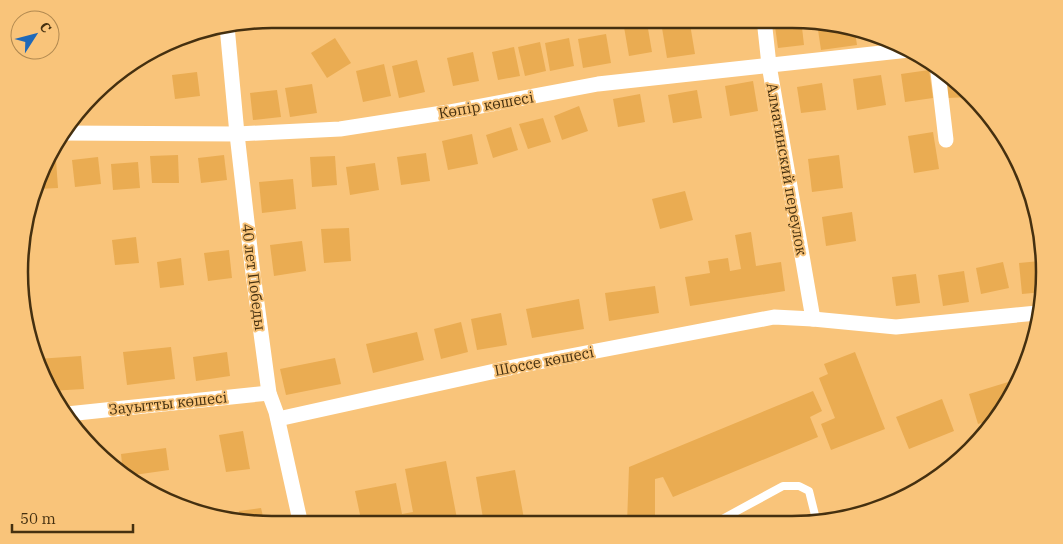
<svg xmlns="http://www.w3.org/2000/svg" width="1063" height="544" font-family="'IBM Plex Serif',serif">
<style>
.building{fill:#eaac52}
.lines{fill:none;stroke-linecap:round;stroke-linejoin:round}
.service{stroke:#fff;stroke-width:8}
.minor{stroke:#fff;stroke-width:15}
.labels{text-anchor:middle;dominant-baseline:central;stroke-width:4;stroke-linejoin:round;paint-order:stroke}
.street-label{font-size:15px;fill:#453010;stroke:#f9c47a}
.rim{fill:none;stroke:#453010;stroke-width:2.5}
</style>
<rect width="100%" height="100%" fill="#f9c47a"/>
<g class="building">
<polygon points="285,19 310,19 310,20 286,24"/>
<polygon points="718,19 746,19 747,23 719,28"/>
<polygon points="774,19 801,19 804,45 778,48"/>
<polygon points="647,23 652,52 629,56 624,27"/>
<polygon points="817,23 820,23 855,32 857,45 821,50"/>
<polygon points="690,24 695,54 667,58 662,28"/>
<polygon points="190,32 193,32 194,36 179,39"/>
<polygon points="606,34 611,63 583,68 578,39"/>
<polygon points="335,38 351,63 327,78 311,53"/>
<polygon points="569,38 574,66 550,71 545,43"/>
<polygon points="876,38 888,41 877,42"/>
<polygon points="540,42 546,71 525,76 518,47"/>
<polygon points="514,47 520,76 498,80 492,52"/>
<polygon points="473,52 479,81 453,86 447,58"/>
<polygon points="417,60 425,92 399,98 392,66"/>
<polygon points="384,64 391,96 363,102 356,71"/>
<polygon points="929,70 933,98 905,102 901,74"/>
<polygon points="197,72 200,96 175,99 172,75"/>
<polygon points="881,75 886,105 857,110 853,79"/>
<polygon points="946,78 970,97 948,98"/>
<polygon points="753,81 758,111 730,116 725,86"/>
<polygon points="822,83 826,110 801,113 797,87"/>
<polygon points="312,84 317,113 290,117 285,88"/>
<polygon points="277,90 281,117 253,120 250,93"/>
<polygon points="697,90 702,118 673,123 668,95"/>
<polygon points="640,94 645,122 618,127 613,99"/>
<polygon points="579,106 588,131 562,140 554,116"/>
<polygon points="543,118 551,142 528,149 519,124"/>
<polygon points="511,127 518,150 493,158 486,135"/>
<polygon points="933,132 939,169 914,173 908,136"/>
<polygon points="472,134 478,164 448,170 442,141"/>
<polygon points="426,153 430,181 401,185 397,157"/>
<polygon points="178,155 179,183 152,183 150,156"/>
<polygon points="224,155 227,180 201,183 198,158"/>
<polygon points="839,155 843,188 812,192 808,159"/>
<polygon points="335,156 337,185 312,187 310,157"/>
<polygon points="98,157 101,184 75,187 72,160"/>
<polygon points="50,160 56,160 58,188 37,189"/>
<polygon points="138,162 140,188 113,190 111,164"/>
<polygon points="375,163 379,190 350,195 346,167"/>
<polygon points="293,179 296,209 262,213 259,182"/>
<polygon points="685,191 693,220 660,229 652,199"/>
<polygon points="852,212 856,241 826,246 822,217"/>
<polygon points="349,228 351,261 324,263 321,229"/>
<polygon points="751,232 756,266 781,262 785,291 690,306 685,277 710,273 708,261 728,258 730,271 741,269 735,235"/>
<polygon points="136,237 139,263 115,265 112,240"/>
<polygon points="302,241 306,271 274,276 270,245"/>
<polygon points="229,250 232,278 208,281 204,253"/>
<polygon points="181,258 184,285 160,288 157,262"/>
<polygon points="1040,261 1044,288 1043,292 1022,294 1019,263"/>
<polygon points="1003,262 1009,288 981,294 976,268"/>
<polygon points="964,271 969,302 943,306 938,275"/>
<polygon points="916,274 920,303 896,306 892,277"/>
<polygon points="655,286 659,313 609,321 605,293"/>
<polygon points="579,299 584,329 532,338 526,309"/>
<polygon points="501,313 507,345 477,350 471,319"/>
<polygon points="461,322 468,352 441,359 434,329"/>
<polygon points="417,332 424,360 373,373 366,344"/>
<polygon points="171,347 175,379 127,385 123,352"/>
<polygon points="227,352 230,376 196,381 193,357"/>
<polygon points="855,352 885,429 831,450 821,424 835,418 819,378 828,374 824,364"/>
<polygon points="81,356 84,389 50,391 45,384 37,359"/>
<polygon points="335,358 341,384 286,395 280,369"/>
<polygon points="1018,379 1018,384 997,418 978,424 969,394"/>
<polygon points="813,391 822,411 810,417 818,437 673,497 663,477 655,479 655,524 627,524 629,467"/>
<polygon points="942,399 954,431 909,449 896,417"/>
<polygon points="243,431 250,469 226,472 219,435"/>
<polygon points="166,448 169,470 127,476 123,473 121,454"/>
<polygon points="108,455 109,463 100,456"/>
<polygon points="446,461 458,524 362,524 355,491 396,483 402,514 413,512 405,469"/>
<polygon points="515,470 525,524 484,524 476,477"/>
<polygon points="261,508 265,525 256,525 241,521 239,511"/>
</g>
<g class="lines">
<polyline class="service" points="715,523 783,486 799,486 809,491 817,523"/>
<g class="minor">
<polyline points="764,19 769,65 813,319"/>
<polyline points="227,26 237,134 252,266 269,393 276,412 301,525"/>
<polyline points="938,72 946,140"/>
<polyline points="61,133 237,134 340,129 449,112 598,84 909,50"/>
<polyline points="67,414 269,393"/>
<polyline points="278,419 518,366 774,317 813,319 896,327 1037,313"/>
</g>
</g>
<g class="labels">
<g class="street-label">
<text transform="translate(486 105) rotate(-10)">Көпір көшесі</text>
<text transform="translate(787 169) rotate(80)">Алматинский переулок</text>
<text transform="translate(254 277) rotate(83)">40 лет Победы</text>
<text transform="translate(544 361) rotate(-11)">Шоссе көшесі</text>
<text transform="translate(168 403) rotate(-6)">Зауытты көшесі</text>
</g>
</g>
<path d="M0 0H1063V544H0ZM272 28H792A244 244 0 0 1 1036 272V272A244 244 0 0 1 792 516H272A244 244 0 0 1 28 272V272A244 244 0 0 1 272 28Z" fill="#f9c47a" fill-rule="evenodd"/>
<path class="rim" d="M272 28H792A244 244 0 0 1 1036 272V272A244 244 0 0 1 792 516H272A244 244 0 0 1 28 272V272A244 244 0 0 1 272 28Z"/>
<g transform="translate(35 35) rotate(54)"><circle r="24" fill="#f9c47a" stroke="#b18950"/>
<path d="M0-4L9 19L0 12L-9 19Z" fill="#1f69b9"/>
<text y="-8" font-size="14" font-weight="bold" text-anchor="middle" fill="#453010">С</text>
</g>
<path d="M12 524v8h121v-8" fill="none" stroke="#453010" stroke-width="2.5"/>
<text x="20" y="524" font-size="15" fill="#453010" stroke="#f9c47a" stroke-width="4" paint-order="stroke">50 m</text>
</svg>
